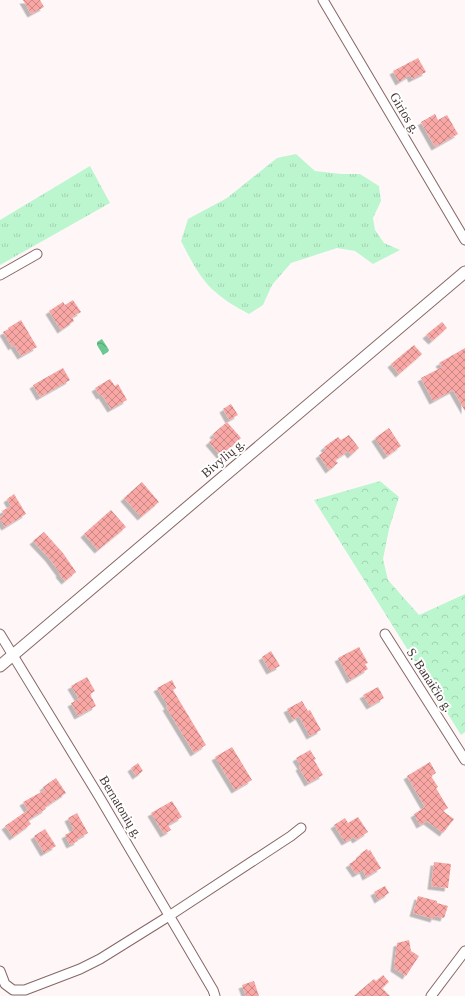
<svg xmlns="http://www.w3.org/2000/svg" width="465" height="996" font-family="Georgia,serif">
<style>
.grass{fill:url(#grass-tufts)}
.forest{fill:url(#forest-crowns)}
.water{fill:url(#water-waves)}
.building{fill:url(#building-cross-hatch);filter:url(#shadow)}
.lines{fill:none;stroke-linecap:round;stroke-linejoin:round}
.minor-casing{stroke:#876766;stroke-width:11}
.tertiary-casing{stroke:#876766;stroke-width:13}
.minor{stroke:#fff;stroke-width:9}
.tertiary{stroke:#fff;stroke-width:11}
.labels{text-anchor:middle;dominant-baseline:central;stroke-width:4;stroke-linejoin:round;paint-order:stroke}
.street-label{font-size:13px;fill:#433534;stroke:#fff}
</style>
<defs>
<pattern id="grass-tufts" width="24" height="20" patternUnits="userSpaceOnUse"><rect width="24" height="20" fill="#bbf6cf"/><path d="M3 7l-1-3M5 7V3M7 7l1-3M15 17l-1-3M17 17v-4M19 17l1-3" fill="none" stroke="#a2d4b2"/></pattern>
<pattern id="forest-crowns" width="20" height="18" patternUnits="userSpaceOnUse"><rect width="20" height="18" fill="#bbf6cf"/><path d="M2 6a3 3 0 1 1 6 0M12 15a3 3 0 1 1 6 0" fill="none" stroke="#a2d4b2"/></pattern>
<pattern id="water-waves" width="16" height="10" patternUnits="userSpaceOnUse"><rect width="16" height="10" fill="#6bc890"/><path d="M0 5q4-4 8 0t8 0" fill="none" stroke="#5aa376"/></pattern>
<pattern id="building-cross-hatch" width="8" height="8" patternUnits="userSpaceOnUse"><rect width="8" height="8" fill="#f8a7a5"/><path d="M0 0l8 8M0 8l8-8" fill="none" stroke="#ca8987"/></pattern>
<filter id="shadow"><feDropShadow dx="-3.5" dy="3.5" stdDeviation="0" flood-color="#0004"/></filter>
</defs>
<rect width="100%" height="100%" fill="#fff7f7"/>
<g class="grass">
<path d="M296,154L315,171L341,174H360L379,186L381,201L373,218L375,230L384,243L400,250L373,264L355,251L337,248L291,263L272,285L263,305L249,314C236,307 224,300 213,290C199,277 190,258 181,241L188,219L227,198L277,158Z"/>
<polygon points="90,166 110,203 0,265 0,220"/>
</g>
<polygon class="forest" points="380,481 399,497 389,529 383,559 388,580 419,615 465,594 465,732 461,735 314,500"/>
<polygon class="water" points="102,339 109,350 108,352 103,355 97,345 97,342"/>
<g class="building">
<polygon points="23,0 40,0 44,7 31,14"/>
<polygon points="418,58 426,72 412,79 410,75 399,82 393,71"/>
<polygon points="435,114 438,120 447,115 458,134 435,147 421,122"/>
<polygon points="73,300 81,312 72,317 74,321 61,330 49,311 63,302 65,305"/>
<polygon points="21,320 37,347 21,356 14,345 12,347 3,332 9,329 8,328"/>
<polygon points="442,322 447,328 432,341 426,335"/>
<polygon points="414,345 422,354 399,374 391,364"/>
<polygon points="465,348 465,411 453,390 433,401 421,378 442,367 439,363"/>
<polygon points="63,368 70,380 40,397 33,385"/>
<polygon points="110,379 115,386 118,384 127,400 111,409 102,395 100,396 95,388"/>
<polygon points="231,404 238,415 229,420 223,409"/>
<polygon points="227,422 241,438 221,456 209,442 215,437 213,434"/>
<polygon points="389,428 401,446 387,456 375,438"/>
<polygon points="349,435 359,448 351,455 348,451 335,460 338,463 329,470 319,455 326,450 324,447 338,437 341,440"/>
<polygon points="142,482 159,502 141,517 124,498"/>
<polygon points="14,494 26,514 5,527 0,519 0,517 4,515 2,511 11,506 7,499"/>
<polygon points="111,510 126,527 98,550 84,534"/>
<polygon points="44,532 63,553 76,572 65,581 59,574 60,573 49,558 33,541"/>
<polygon points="359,647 368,663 365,664 368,669 350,680 338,658"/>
<polygon points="271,651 280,666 270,671 262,657"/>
<polygon points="87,677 95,691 90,694 96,706 78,716 71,703 79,699 71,686"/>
<polygon points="172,680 176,688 173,690 206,745 194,753 166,707 168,706 157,688"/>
<polygon points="378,687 384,698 370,706 363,695"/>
<polygon points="302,701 308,711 310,710 321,730 310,736 299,716 293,720 287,709"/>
<polygon points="232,747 252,780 235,790 215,757"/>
<polygon points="310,750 316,759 314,760 323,775 308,783 299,767 301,766 296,758"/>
<polygon points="430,762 436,773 431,776 438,787 436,788 448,808 443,811 454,819 443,833 427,821 420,825 414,814 425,807 407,776"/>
<polygon points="138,763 143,771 136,776 131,768"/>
<polygon points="56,778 66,793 45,807 46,809 28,820 31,824 13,837 5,826 28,810 23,802 45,790 43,787"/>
<polygon points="172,801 182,817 168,825 171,830 164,834 151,813"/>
<polygon points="77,813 88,833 77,839 78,841 70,845 65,835 74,830 68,818"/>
<polygon points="358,817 368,832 356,840 354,837 345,842 334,825 345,818 348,823"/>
<polygon points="45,829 56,846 44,853 34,836"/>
<polygon points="367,849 368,851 370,850 381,868 366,877 363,870 356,874 349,864 356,860 356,858 361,855 360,854"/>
<polygon points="434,862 451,864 448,888 431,886"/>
<polygon points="385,886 389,893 378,900 374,892"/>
<polygon points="418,896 437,901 437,903 448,906 444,918 435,916 434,919 413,913"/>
<polygon points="409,940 411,951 419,956 406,976 394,968 397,943"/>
<polygon points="383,975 389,982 382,988 390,996 354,996 374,979 376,981"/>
<polygon points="254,981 259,996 246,996 242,985"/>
</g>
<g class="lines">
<g class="minor-casing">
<g id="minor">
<polyline points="323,0 465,240"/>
<polyline points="0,275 37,254"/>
<polyline points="0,634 100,798 213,990 215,996"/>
<polyline points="385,634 465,760"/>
<polyline points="0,971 5,984 13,990 25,990 80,969 100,959 169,916 291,836 301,828"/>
<polyline points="431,996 465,951"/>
</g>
</g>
<g class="tertiary-casing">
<polyline id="tertiary" points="0,666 465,272"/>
</g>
<use href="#minor" class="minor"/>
<use href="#tertiary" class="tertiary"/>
</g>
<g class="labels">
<g class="street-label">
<text transform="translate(405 113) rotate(59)">Girios g.</text>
<text transform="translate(223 458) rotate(-40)">Bivylių g.</text>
<text transform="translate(430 680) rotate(57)">S. Banaičio g.</text>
<text transform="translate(121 807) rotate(59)">Bernatonių g.</text>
</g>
</g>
</svg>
